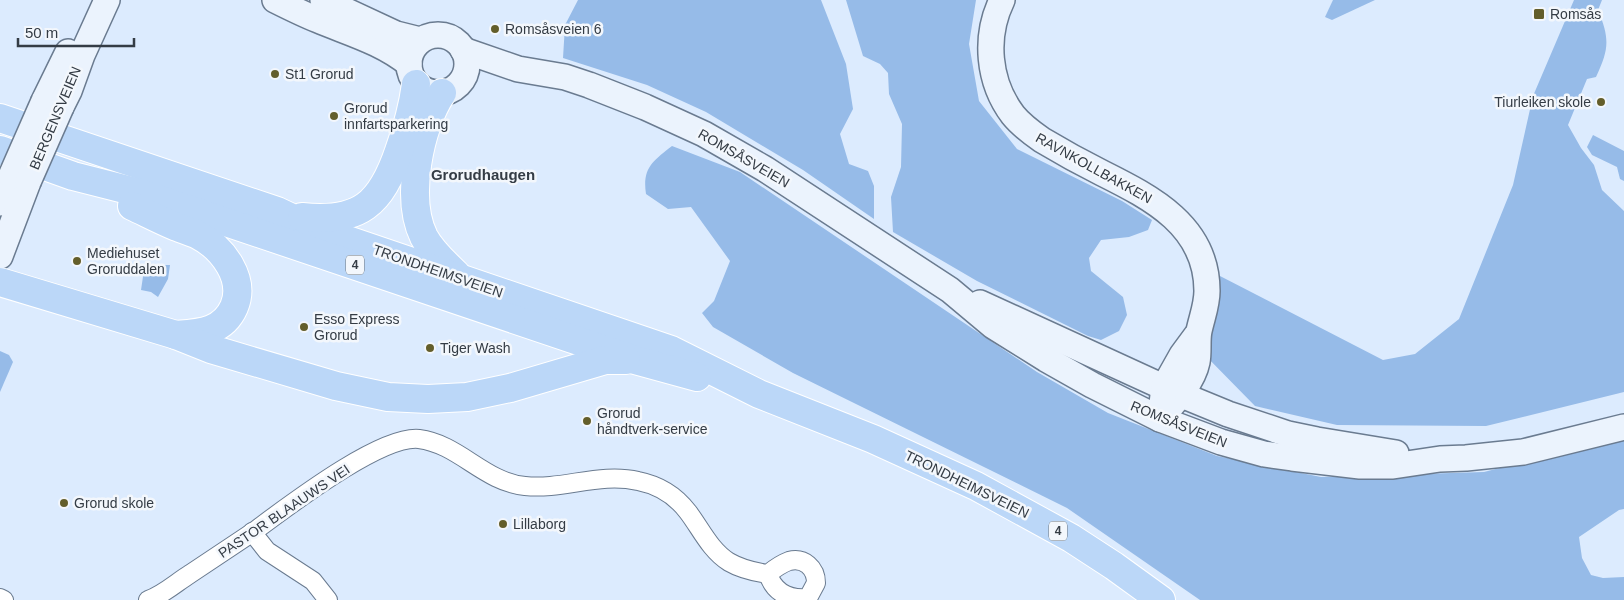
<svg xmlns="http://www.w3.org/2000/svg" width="1624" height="600" font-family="Helvetica,sans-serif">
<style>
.green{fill:#96bbe8}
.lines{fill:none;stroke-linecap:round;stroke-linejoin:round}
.street-casing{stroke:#6a7b90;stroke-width:20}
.secondary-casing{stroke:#6a7b90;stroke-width:28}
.highway-casing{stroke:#fff;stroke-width:30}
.street{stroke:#fff;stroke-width:18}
.secondary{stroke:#ebf3fd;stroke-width:25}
.highway{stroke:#bbd7f8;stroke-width:28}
.secondary-bridge-casing{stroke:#6a7b90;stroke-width:28;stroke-linecap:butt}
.secondary-bridge{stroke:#ebf3fd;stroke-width:25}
.poi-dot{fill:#635e2b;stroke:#f3f7fc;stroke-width:2}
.labels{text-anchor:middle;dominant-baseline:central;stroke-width:5;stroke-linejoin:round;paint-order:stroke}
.shield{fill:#f3f7fc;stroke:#6d747c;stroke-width:1}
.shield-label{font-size:12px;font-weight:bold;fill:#343c45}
.poi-label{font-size:14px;fill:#343c45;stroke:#f3f7fc;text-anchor:start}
.street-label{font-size:14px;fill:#343c45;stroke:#f3f7fc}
.neighbourhood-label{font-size:15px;font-weight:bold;fill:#343c45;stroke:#f3f7fc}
</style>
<rect width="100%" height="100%" fill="#dcebfe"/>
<g class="green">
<polygon points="578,0 821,0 846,64 853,109 840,134 849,164 868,171 874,186 874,219 803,170 706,112 647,85 563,58 565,25"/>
<polygon points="846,0 976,0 969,44 979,101 1017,149 1122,201 1152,220 1148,230 1129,237 1101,240 1089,258 1091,271 1123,297 1127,315 1119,331 1101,340 1088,336 977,281 893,232 891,197 901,167 902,124 889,94 888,73 880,64 863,56"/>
<polygon points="1333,0 1375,0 1332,20 1325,17"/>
<path d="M1574,0H1602L1598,10C1610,39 1609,49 1596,77L1587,79L1568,125L1581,148L1594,165L1602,190L1624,211V392L1486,426L1337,425L1255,406L1201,351L1220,276L1383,360L1415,354L1459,319L1513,185L1533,96Z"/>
<polygon points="1593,135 1624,151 1624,181 1620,179 1617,167 1592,155 1587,147"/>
<path d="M672,146L740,172L1037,372L1108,413L1217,456L1321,477L1484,472L1624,436V509L1619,510L1579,537L1582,558L1591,575L1603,578L1624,577V600H1200L1067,508L793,373L713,327L702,313L714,301L730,261L691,207L668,209L646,194C642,168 653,161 672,146Z"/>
<polygon points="162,265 170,265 168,279 158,297 151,292 141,290 144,270 151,266"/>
<polygon points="0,351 9,355 13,362 0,392"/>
</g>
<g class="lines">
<g class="street-casing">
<g id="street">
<polyline points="252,532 267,551 313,581 328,600"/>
<polyline points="0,598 4,600"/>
<path d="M148,600C163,595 177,582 190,574C211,560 232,546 253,532C286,508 380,435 419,439C459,444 484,482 525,486C563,490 600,472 638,481C658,485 676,496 688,512C701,529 710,550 729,562C741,569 754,572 768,574C774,569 781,564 789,561C804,557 816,568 816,583L808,598C788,600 774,592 768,574"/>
</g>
</g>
<g class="secondary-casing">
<g id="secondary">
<path d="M275,0C289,7 303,14 318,20C349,33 382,42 409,64"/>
<polyline points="323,0 396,34 420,40"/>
<path d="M1002,0C984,37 988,82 1013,115C1021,125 1032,133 1042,140C1062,152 1082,163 1102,173C1152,198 1207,226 1207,291C1207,305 1202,317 1199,331C1197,341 1199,352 1197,362C1193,382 1174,403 1160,419"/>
<circle cx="438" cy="64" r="29"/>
<polyline points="463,50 518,69 565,77 589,85 645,107 704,134 765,169 950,290 993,326 1046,359 1092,385 1160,419 1221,442 1264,454 1292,458 1360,466 1393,466 1440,459 1466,458 1523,452 1624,427"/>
<polyline points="44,101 68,52"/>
<polyline points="61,107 69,91 82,55 107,0"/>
<polyline points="0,203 11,176"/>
<polyline points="0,256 28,182"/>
<polyline points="980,303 1172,391 1228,414 1288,434 1317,440 1396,453"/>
<polyline points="1162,404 1164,387 1182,355 1196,336"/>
</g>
</g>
<g class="highway-casing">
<g id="highway">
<path d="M442,93C419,127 405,199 424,237C432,252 445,263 456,274"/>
<polyline points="0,118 277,211 315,229 671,350 759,394 873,439 976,486 1071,538 1114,566 1161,600"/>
<polyline points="0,150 73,176 140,193 635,360 697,377"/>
<path d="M132,206C147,213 162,221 177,227C184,230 192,232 198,235C223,248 246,279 234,307C223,332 200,333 176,335"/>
<path d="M302,217C360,223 381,204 399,151C407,129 413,107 416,84"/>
<polyline points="0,282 176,335 211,349 336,386 388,397 428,399 467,397 510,388 605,360 626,360"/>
</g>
</g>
<use href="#street" class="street"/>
<use href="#secondary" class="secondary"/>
<use href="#highway" class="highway"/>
<g class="secondary-bridge-casing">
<g id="secondary-bridge">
<polyline points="11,176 44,101"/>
<polyline points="28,182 61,107"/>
</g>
</g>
<use href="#secondary-bridge" class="secondary-bridge"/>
</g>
<g class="poi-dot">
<rect x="1533" y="8" width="12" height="12" rx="2.5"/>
<circle cx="495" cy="29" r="5"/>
<circle cx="275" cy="74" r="5"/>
<circle cx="1601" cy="102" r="5"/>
<circle cx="334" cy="116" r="5"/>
<circle cx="77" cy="261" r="5"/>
<circle cx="304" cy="327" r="5"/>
<circle cx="430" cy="348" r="5"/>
<circle cx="587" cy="421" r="5"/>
<circle cx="64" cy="503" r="5"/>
<circle cx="503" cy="524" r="5"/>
</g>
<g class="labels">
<g class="shield">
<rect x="346" y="255.5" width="18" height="19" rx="4"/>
<rect x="1049" y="521.5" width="18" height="19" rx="4"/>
</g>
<g class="shield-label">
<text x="355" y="265">4</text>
<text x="1058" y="531">4</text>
</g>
<g class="poi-label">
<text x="1550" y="14">Romsås</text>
<text x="505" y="29">Romsåsveien 6</text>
<text x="285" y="74">St1 Grorud</text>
<text x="1591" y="102" text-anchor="end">Tiurleiken skole</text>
<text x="344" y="108">Grorud<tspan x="344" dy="16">innfartsparkering</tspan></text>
<text x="87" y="253">Mediehuset<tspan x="87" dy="16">Groruddalen</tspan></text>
<text x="314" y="319">Esso Express<tspan x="314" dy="16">Grorud</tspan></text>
<text x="440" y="348">Tiger Wash</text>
<text x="597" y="413">Grorud<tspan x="597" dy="16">håndtverk-service</tspan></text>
<text x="74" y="503">Grorud skole</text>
<text x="513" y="524">Lillaborg</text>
</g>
<g class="street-label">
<text transform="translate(55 118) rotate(-67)">BERGENSVEIEN</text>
<text transform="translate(744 158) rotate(30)">ROMSÅSVEIEN</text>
<text transform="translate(1094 168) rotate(29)">RAVNKOLLBAKKEN</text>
<text transform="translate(438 271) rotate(19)">TRONDHEIMSVEIEN</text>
<text transform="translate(1179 424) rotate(22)">ROMSÅSVEIEN</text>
<text transform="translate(967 484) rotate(26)">TRONDHEIMSVEIEN</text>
<text transform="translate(284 511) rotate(-34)">PASTOR BLAAUWS VEI</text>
</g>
<g class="neighbourhood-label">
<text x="483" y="174">Grorudhaugen</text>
</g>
</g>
<path d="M18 38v8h116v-8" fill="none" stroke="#343c45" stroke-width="2.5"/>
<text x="25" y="38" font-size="15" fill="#343c45" stroke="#f3f7fc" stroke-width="4" paint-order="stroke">50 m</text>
</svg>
